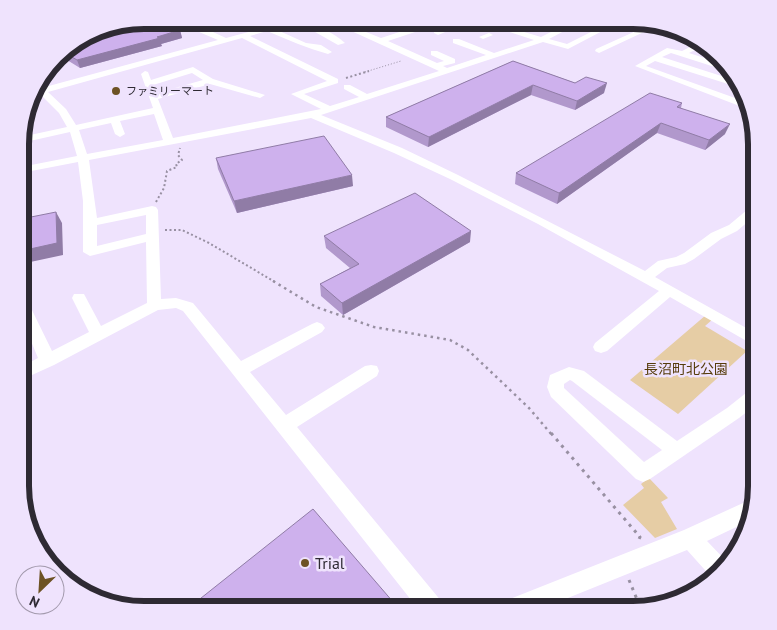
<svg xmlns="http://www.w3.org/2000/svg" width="777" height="630" font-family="'PT Sans','Noto Sans JP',sans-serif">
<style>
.green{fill:#e6cda5}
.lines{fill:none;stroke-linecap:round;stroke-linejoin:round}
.path-far3{stroke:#9890a2;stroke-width:1;stroke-dasharray:1 2;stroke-linecap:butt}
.path-far2{stroke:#9890a2;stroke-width:2;stroke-dasharray:2 2.5;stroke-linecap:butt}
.path-far1{stroke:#9890a2;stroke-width:2.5;stroke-dasharray:2.5 4;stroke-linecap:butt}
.path{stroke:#9890a2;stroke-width:3;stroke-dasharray:3 5;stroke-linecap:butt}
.minor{fill:#fff;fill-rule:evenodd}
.wall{fill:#b198cc}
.shaded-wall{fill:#907ca6}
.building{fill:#ceb1ed;stroke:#907ca6}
.poi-dot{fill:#6d5224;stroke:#efe3fd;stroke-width:2}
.labels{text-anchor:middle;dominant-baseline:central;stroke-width:5;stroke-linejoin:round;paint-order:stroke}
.far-poi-label{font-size:11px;fill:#2e2a33;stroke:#efe3fd;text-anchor:start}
.park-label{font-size:14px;fill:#563c0b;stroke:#efe3fd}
.near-poi-label{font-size:16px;fill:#2e2a33;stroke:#efe3fd;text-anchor:start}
.rim{fill:none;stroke:#2e2a33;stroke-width:6}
</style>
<rect width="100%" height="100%" fill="#efe3fd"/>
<g class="green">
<polygon points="706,315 713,319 705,326 747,351 678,414 630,380"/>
<polygon points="649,478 668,498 661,502 677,529 655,538 623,505 644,488 641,484"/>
</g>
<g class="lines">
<polyline class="path-far3" points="365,72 401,61"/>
<g class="path-far2">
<polyline points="346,78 369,71"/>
<polyline points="156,202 164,188 167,171 177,167 176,164 182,160 178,155 180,148"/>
<polyline points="165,230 182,230 209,243 275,282"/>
</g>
<polyline class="path-far1" points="273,281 316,307 374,327 450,340 468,350 529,408 552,435"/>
<g class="path">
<polyline points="551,433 640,537 638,541"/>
<polyline points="629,580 641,609"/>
</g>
<g class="minor">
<polygon points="633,20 661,25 658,26"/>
<path d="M573,21H583L549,39L567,44L607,24L640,27L646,31L599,53L595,51L596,49L636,31L608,28L568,49L543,42L321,115L402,148L458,175L645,271L658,261L676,257L684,253L711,233L729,225L753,205L757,204V214L737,231L721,239L694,259L685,264L667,268L655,277L757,334V347L670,297L607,351L601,353L595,351L593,347L595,343L659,291L538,224L450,179L394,153L311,118L89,160L97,218L152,206L156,207L158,210L161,299L176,298L193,303L241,361L312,324L317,322L322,324L325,328L322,332L250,372L286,415L365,366L371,365L377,366L379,371L377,376L297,427L442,602L445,610H419L183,311L176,308L158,310L54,365L21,380V367L38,358L21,317V304H29L52,351L89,332L72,298L74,294H84L101,326L147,303L146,242L90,256L83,252V201L78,162L21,173V167L77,156L70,132L21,143V137L67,127L59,113L40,94L32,95L34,90L218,40L192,29V26L204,25L202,27L226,38L275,25L288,24L275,29L306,43L321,45L332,52L328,54C307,48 288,40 267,31L250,36L338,79V83L304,94L330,106L359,97L344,89V85H350L367,94L439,71L336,24H346L381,38L427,23H437V24L442,29L446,28L450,30L438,35L434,33V29L430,27L388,41L437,63L444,61L431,55V51H437L455,59V63L443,66L447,68L486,55L453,43V39H459L494,53L534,40L479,22H490L541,37ZM242,38L327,81L291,94L321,109L173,138L158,99L210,84L260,98L265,95L213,79L193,67L151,80L148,72L145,71L141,74L153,108L76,125L66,109L48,92ZM192,73L203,80L157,93L153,85ZM154,114L163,140L87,154L79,130L111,123L115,134L120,137L125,134L120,121ZM146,215V234L97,246V225Z"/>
<path d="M301,24C316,24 334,33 345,43L338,45Z"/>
<polygon points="489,33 493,35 483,39 479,37"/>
<polygon points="700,42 708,48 701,47 689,53 723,64 725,63 729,68 721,69 671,53 662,57 734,80 734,84 728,84 655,61 646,66 749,103 750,110 635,66 667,48 682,51"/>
<path d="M569,367L584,371L677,441L727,408L751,389L757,387V404L739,418L650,479L643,482L636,479L551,397L547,387L550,375ZM570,380L572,381L662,450L644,462L564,388V384Z"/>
<polygon points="754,498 756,499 751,520 707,541 728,563 721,574 713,579 687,550 538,610 499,610 502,602 684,530"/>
</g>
</g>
<g class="wall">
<polygon points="180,30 182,38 161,44 162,46 80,68 59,55 62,50"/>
<polygon points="513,61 604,93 575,110 531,95 428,147 386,127 386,117"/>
<polygon points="682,103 681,108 725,134 705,150 657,133 557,204 515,184 516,173"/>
<polygon points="216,158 353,186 237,213 218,169"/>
<polygon points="324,236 470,242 343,315 321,296 320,284 350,268 326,248"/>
</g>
<g class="shaded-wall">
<polygon points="180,30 182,38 161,44 162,46 80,68 77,60"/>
<polygon points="43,74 44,77 39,78"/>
<polygon points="607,83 604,93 575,110 577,101"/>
<polygon points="533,85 531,95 428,147 429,137"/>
<polygon points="661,123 657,133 557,204 559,193"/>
<polygon points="730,124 725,134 705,150 709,140"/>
<polygon points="352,175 353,186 237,213 234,201"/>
<polygon points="56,212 62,223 63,255 21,264 21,251"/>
<polygon points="471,231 470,242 343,315 342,303"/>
</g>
<g class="building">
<polygon points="170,26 180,30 157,37 160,38 77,60 62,51 103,27"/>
<polygon points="513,61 575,83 586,77 607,83 577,101 533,85 429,137 386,117"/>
<polygon points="650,93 682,103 677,107 730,124 709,140 661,123 559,193 516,173"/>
<polygon points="324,136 352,175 234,201 216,158"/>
<polygon points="415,193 471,231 342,303 320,284 359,264 324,236"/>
<polygon points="56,212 57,243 21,251 21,219"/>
<polygon points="313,509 400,610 186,610"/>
</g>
<g class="poi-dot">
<circle cx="116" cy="91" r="5"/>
<circle cx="305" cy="563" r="5"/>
</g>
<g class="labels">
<g class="far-poi-label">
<text x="126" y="91">ファミリーマート</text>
</g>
<g class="park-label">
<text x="686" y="369">長沼町北公園</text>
</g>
<g class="near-poi-label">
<text x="315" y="563">Trial</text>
</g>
</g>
<path d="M0 0H777V630H0ZM144 29H633A115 115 0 0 1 748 144V486A115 115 0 0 1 633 601H144A115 115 0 0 1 29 486V144A115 115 0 0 1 144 29Z" fill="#efe3fd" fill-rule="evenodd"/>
<path class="rim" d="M144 29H633A115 115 0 0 1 748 144V486A115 115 0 0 1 633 601H144A115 115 0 0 1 29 486V144A115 115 0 0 1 144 29Z"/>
<g transform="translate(40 590) rotate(205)"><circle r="24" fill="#efe3fd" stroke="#a299ac"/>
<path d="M0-4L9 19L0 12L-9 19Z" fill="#6d5224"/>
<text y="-8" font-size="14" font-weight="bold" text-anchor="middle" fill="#2e2a33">N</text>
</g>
</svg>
